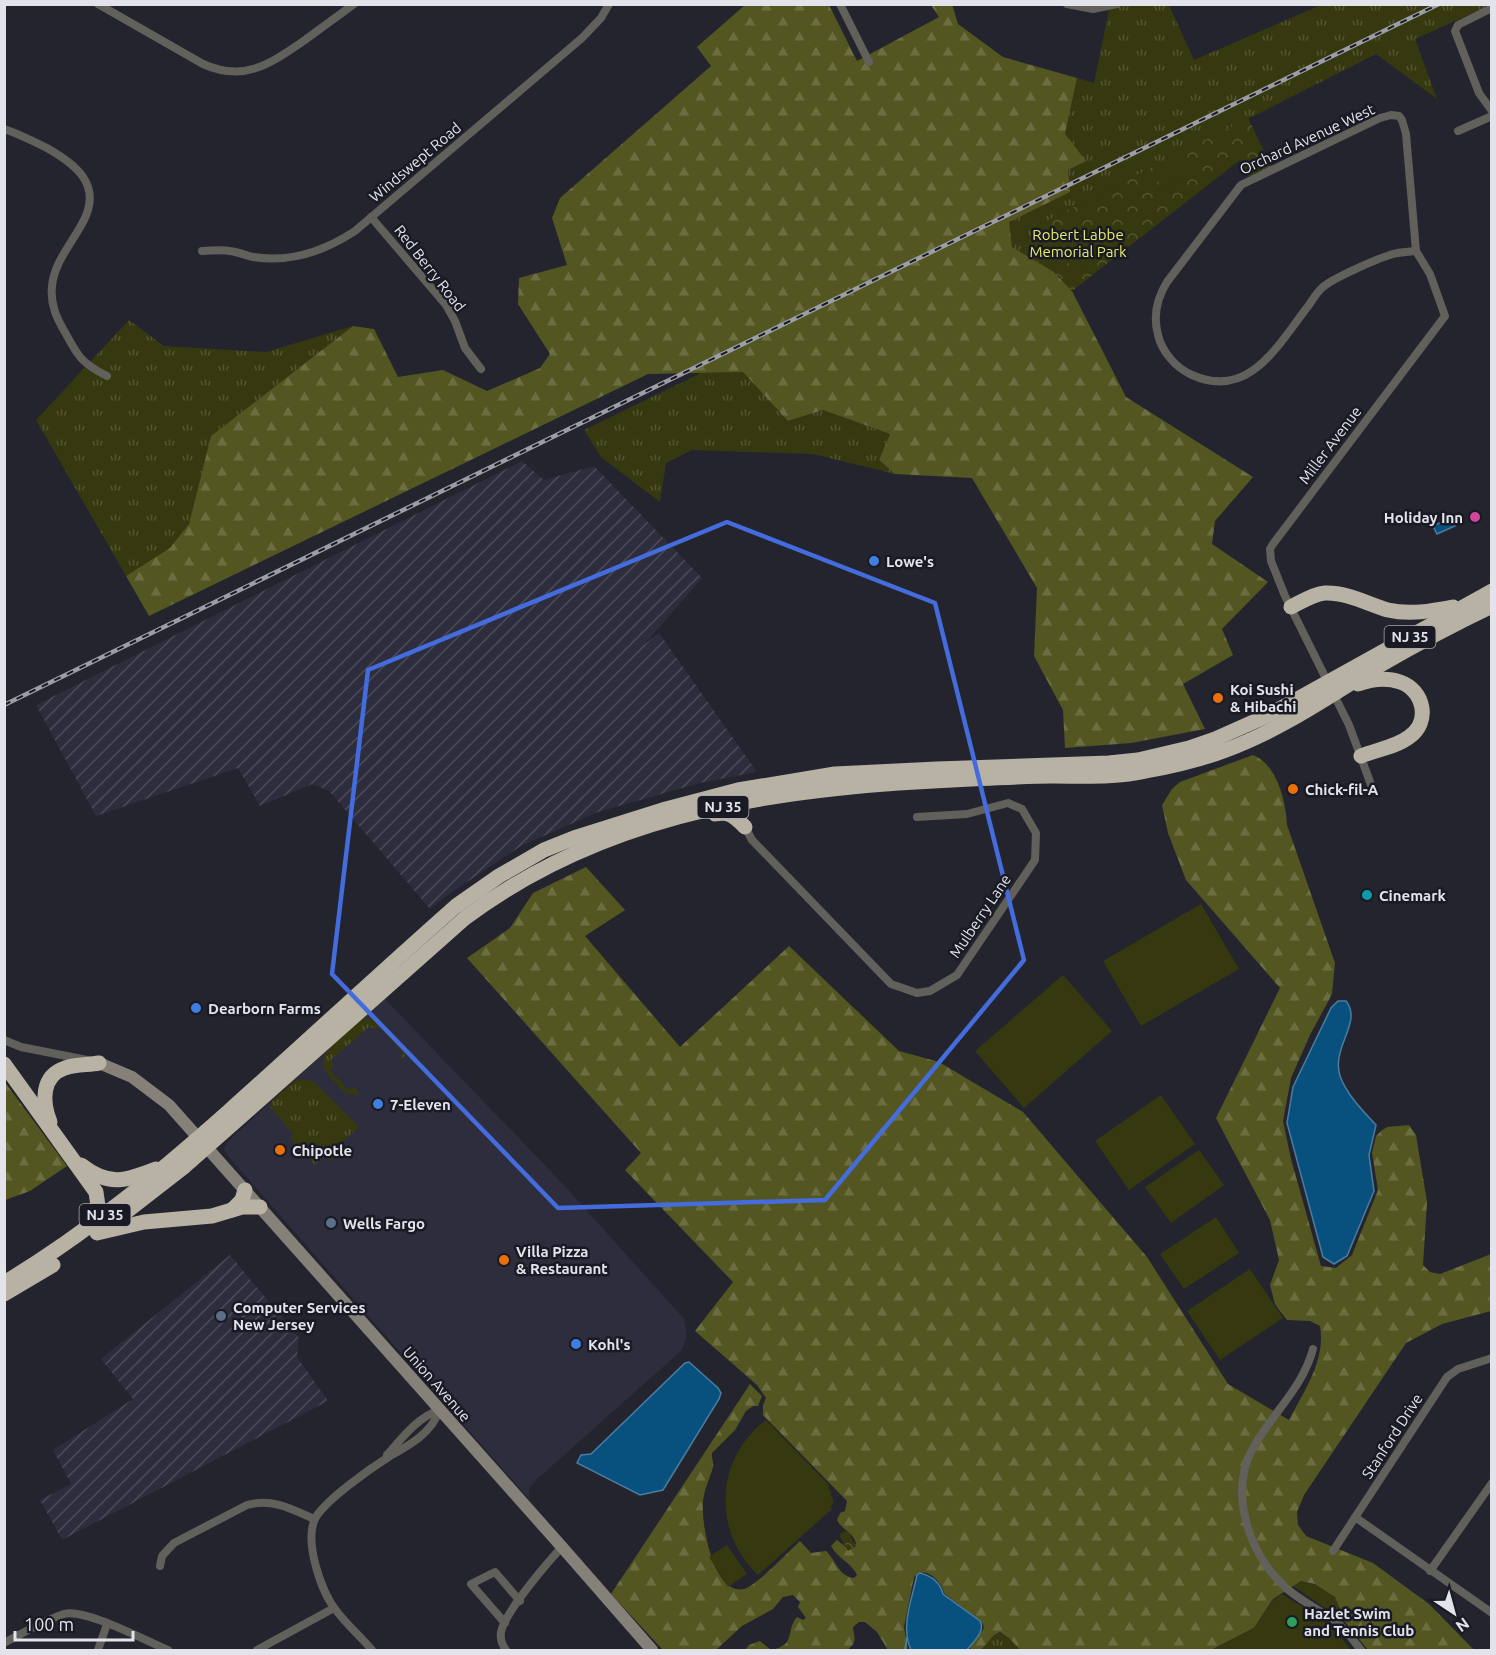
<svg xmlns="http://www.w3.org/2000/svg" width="1496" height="1655" font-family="Ubuntu,sans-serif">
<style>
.built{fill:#2d2d3d}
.industrial{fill:url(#industrial-furrows)}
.grass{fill:url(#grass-tufts)}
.forest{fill:url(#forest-firs)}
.park{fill:url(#park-crowns)}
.garden{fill:#36380f}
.water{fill:#08517e;stroke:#4a7d9f;stroke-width:1.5}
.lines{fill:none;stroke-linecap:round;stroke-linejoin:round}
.stream{stroke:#4a7d9f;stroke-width:2}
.street{stroke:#62605b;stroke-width:8}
.secondary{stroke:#858179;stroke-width:12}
.highway{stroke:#b8b2a5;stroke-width:15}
.rail-casing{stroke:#9d9da5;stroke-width:4.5}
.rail{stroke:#1a1a24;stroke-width:2;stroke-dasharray:7;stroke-linecap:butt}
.marked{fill:none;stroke:#456cdc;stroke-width:4.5;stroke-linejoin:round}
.hotel-dot{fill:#d1479c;stroke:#1a1a24;stroke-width:2}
.shop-dot{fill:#3f7fe0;stroke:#1a1a24;stroke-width:2}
.food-dot{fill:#e8710a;stroke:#1a1a24;stroke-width:2}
.culture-dot{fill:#0f9aa8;stroke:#1a1a24;stroke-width:2}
.service-dot{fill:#5c6f8a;stroke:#1a1a24;stroke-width:2}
.leisure-dot{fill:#2e9e5b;stroke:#1a1a24;stroke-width:2}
.labels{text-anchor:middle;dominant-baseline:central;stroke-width:5;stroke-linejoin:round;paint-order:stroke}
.shield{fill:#1a1a24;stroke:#a7a7af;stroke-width:1.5}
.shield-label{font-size:14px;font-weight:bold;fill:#e3e4eb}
.street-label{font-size:15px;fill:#e3e4eb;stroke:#1a1a24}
.park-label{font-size:15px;fill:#e6ec69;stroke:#1a1a24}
.poi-label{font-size:15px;font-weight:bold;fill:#e3e4eb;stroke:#1a1a24;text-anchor:start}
</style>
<defs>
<pattern id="industrial-furrows" width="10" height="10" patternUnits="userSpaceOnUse" patternTransform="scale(1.5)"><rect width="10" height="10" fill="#2d2d3d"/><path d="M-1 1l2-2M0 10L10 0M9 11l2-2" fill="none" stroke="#4b4b59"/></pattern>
<pattern id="grass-tufts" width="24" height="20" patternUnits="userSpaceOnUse" patternTransform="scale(1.5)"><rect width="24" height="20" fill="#36380f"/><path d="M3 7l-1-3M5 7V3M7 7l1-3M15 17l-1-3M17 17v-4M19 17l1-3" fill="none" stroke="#535532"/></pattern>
<pattern id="forest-firs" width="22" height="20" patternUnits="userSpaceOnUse" patternTransform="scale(1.5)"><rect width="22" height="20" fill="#535621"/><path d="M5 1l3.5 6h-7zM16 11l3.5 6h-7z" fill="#6c6e41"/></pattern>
<pattern id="park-crowns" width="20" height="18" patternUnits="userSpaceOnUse" patternTransform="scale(1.5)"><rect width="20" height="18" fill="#36380f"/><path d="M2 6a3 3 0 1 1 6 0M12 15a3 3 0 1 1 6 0" fill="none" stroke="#535532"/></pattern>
</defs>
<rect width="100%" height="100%" fill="#24242e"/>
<polygon class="built" points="384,998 564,1185 684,1319 686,1329 686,1340 681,1351 535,1481 529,1489 530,1500 227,1155 224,1149 227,1142"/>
<g class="industrial">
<polygon points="522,461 544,480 594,466 702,578 644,645 659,633 757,772 700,783 598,812 521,846 446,896 430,909 329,791 312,784 260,806 238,768 96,816 36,705"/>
<polygon points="230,1255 299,1338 297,1357 328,1401 62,1540 40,1500 71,1484 53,1450 133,1399 101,1359"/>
</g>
<g class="grass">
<polygon points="1110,5 1169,5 1194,60 1321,5 1491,5 1415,39 1437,99 1376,54 1035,227 1054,272 1012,247 1008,222 1070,192 1065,134 1077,78 1094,83"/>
<polygon points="129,320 164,346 266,352 353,326 211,436 189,524 171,548 126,576 36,420"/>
<polygon points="743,372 788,421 823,410 890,434 879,460 895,474 813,454 692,450 666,463 660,502 601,457 584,430 701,373"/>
<path d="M365,1018L375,1019L380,1021L406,1048L408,1052L403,1058H400L403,1053L379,1026L374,1030L370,1026L331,1060L334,1065L330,1070L348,1090L354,1087L359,1093L357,1095C345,1095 341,1090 334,1081C328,1075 323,1070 323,1061C324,1050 355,1021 365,1018Z"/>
<polygon points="299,1079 310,1080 315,1083 359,1127 332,1151 335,1156 330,1161 324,1156 315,1165 310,1159 311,1157 308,1154 306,1155 290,1138 293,1134 270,1107 271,1102 293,1082"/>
<path d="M1301,1581C1329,1585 1339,1598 1346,1623L1292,1585Z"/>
<polygon points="1000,1633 1010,1639 1019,1650 981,1650 994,1635"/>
</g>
<g class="forest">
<polygon points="952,4 958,24 1003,57 1077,78 1065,134 1086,161 1068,170 1070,192 1009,222 1012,247 1054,272 1072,291 1126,397 1253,477 1215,521 1212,544 1268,582 1222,629 1233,655 1183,684 1205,729 1131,743 1065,748 1063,710 1034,656 1037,588 972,478 895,474 879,460 890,434 823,410 788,421 743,372 648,374 149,616 126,576 170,548 189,524 211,436 353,326 374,329 398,377 443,370 487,391 540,368 550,354 518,304 519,278 567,265 552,218 560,198 711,66 697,47 745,5 829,5 857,61 939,17 931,5"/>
<path d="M1253,755C1277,764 1286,802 1287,825L1335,963L1332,994L1310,1035L1291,1078L1283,1121L1291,1159L1321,1266L1336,1268L1352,1255L1378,1190L1372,1153L1376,1136L1381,1131L1387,1127L1409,1125L1416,1135L1427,1202L1423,1265L1430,1272L1440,1274L1491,1254V1311L1442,1324L1406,1343L1304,1495L1297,1512L1298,1525L1306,1536L1373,1563L1429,1604L1474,1650H1368L1346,1623L1335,1597L1315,1584L1301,1581L1273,1599L1254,1628L1211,1650H1020L1010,1639L1000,1632L994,1635L981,1650H970L971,1646L984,1628L983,1624L944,1593C942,1582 925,1564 914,1577L904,1627L908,1650H888L877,1632L865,1622H859L853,1627C854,1638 858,1642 847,1650H745L749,1645L760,1641L771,1650C797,1645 785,1631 797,1617L803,1620L806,1618L798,1607L800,1602L793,1595L783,1597L773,1609L742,1626L716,1650H663L611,1594L750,1384L762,1396L758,1406H753L746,1411L735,1430L712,1453C711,1458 714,1462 713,1467C710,1478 704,1489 703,1502C701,1523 713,1596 744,1589C755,1587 789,1551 800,1541L811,1553L826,1551C836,1560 838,1576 854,1578L857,1575C851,1562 837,1558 831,1546L837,1540L847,1548L856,1544C855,1534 842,1530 837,1520L840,1513L845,1511L847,1501L763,1415V1405L766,1398L757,1385L695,1331L733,1282L625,1170L641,1153L467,958L510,928L533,893L586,867L625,910L585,936L680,1047L789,946L899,1051L939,1062L1023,1112L1147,1257L1228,1384L1289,1420C1304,1391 1326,1360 1320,1326L1310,1321L1287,1320L1275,1304L1270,1285L1279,1260L1270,1220L1216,1118L1280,988L1186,880L1168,833L1162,805L1172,789L1180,782Z"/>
<polygon points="4,1081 67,1166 30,1191 5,1200"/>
</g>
<g class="park">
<polygon points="1248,118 1273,169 1251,180 1240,160 1072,291 1054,272 1035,227"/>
<polygon points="847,1530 856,1546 848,1551 839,1535"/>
</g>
<g class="garden">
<polygon points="1181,161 1189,176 1162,189 1155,174"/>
<path d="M1084,234C1096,238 1101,245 1102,257L1084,271L1080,272L1063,259C1066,245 1070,239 1084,234Z"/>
<polygon points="1201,904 1239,969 1141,1026 1103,961"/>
<polygon points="1063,975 1112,1031 1024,1108 975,1051"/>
<polygon points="1161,1095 1195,1144 1129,1190 1095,1141"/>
<polygon points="1199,1150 1224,1185 1171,1223 1145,1187"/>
<polygon points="1216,1217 1239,1253 1184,1289 1160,1254"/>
<polygon points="1250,1269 1283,1318 1220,1360 1187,1311"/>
<path d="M766,1420L830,1486L828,1488L832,1493L830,1495L833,1498V1504L830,1507L832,1509L758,1575C712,1532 715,1458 766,1420Z"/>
<polygon points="727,1545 747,1574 728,1587 709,1557"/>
<polygon points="1282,1594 1331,1625 1351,1650 1212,1650 1254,1628 1273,1600"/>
</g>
<g class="water">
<polygon points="1450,518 1455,526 1437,534 1433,526"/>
<path d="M1338,1001H1346C1363,1023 1331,1046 1340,1076C1347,1095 1363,1111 1376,1125L1369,1155L1374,1191L1347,1256L1334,1264L1323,1257L1287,1123L1293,1087L1331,1008Z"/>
<polygon points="689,1362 718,1388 721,1393 719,1399 663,1490 640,1495 577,1463 581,1455 591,1454 685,1363"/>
<path d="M920,1573C932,1576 940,1582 943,1594L980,1621C986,1631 973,1642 967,1650H911C900,1626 912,1600 917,1575Z"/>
</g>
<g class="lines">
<polyline class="stream" points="905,1650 907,1638"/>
<g class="street">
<path d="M98,4L203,64C245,83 271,63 305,40C321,28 338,16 354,4"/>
<polyline points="840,4 869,62"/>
<polyline points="1067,4 1093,9 1117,4"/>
<polyline points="1492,8 1458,25 1455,31 1479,93 1492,111"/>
<path d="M4,129C19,134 33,141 47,148C75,164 102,184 84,220C73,242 54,262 52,286C50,305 57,319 66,334C78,357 83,364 107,376"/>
<polyline points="1458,131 1492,116"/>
<polyline points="371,217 446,305 455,321 465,348 481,369"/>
<path d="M202,251C211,251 221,249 230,251C238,252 245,255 253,257C290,263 323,252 355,231L582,38L601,18L609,4"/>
<path d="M1373,790L1349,725L1285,596L1271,561L1270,549L1273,544L1445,316L1430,274L1416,251L1406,134L1402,120L1399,116L1391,115L1380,118L1241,185L1167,282C1157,298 1153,316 1158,335C1162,352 1176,368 1192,375C1250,401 1279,343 1309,305C1313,299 1317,292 1323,287C1333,278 1379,258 1393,254C1400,252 1408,252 1416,251"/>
<polyline points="745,827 752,840 891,984 917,993 930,991 957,975 1035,860 1036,833 1022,809 1008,803 967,814 917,817"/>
<polyline points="4,1040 21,1047 87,1060"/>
<path d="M1313,1349C1303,1387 1273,1413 1254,1446C1228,1491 1248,1553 1285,1587C1299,1600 1318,1609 1334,1620C1345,1628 1353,1640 1361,1650"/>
<path d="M387,1455C402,1438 417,1418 439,1410"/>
<polyline points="1355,1517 1492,1613"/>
<polyline points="1333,1551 1447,1377 1458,1369 1492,1358"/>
<path d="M160,1566L162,1556L174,1543L247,1505C272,1498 292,1509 314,1519"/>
<polyline points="1430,1571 1492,1483"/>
<polyline points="505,1623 471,1584 495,1572 520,1601"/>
<path d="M4,1643C23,1633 43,1621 64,1614C85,1608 146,1641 168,1650"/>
<polyline points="98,1650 107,1624"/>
<polyline points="257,1650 334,1608"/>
<path d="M372,1650C360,1636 346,1624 335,1609C321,1591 303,1539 316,1517C327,1499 371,1468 390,1456C410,1445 433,1432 439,1410"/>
<path d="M506,1650C502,1645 500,1639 501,1632C505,1612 547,1563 562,1547"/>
</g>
<polyline class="secondary" points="99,1063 132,1077 169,1105 562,1547 652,1650"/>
<g class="highway">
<path d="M1291,607C1301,602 1313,594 1325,593C1346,592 1368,604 1388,610C1409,615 1432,611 1453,607"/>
<path d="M1358,684C1372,679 1386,677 1400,682C1424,690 1431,722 1409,737C1396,747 1376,750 1361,756"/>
<path d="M715,814C730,811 735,817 745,827"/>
<polyline points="4,1064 96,1192 98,1206 87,1223"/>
<path d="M50,1122C42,1102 41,1076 65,1068C75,1064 88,1065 99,1063"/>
<path d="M81,1165C109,1187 126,1181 156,1169"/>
<polyline points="232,1210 242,1200 245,1190"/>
<path d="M109,1225L185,1166L465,918C613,807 791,787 971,779C998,778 1026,776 1053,776C1084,776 1116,778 1146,771C1173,766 1200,760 1226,750C1280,730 1327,698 1375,668C1413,646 1452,625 1492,606"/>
<polyline points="97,1233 144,1222 212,1216 242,1207 260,1207"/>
<path d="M4,1283C86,1234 158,1174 229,1111C305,1043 379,974 456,906L499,876L544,850L574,838L666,809L738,790L835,774L937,769L1109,763L1138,760L1189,748L1215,739L1269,715L1492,591"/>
<polyline points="4,1294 53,1265"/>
</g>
<g class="rail-casing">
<polyline id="rail" points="4,705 1439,4"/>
</g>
<use href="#rail" class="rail"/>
</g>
<path class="marked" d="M727,522L935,603L1024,960L825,1200L558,1208L332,974L368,670Z"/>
<circle class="hotel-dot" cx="1475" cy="517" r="6"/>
<g class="shop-dot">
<circle cx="874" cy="561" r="6"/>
<circle cx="196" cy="1008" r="6"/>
<circle cx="378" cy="1104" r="6"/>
<circle cx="576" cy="1344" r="6"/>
</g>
<g class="food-dot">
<circle cx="1218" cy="698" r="6"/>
<circle cx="1293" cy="789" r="6"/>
<circle cx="280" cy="1150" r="6"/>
<circle cx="504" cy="1260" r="6"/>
</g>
<circle class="culture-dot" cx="1367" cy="895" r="6"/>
<g class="service-dot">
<circle cx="331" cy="1223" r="6"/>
<circle cx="221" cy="1316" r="6"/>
</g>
<circle class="leisure-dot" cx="1292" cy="1622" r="6"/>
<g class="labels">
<g class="shield">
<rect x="1384.5" y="626" width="51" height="22" rx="4.5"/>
<rect x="697.5" y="796" width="51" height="22" rx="4.5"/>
<rect x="79.5" y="1204" width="51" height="22" rx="4.5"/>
</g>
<g class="shield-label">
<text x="1410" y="637">NJ 35</text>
<text x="723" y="807">NJ 35</text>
<text x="105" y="1215">NJ 35</text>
</g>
<g class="street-label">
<text transform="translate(1307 139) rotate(-25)">Orchard Avenue West</text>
<text transform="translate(415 162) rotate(-40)">Windswept Road</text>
<text transform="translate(430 268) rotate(52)">Red Berry Road</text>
<text transform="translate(1330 445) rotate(-53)">Miller Avenue</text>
<text transform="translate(980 916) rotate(-56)">Mulberry Lane</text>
<text transform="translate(437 1384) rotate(49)">Union Avenue</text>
<text transform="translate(1392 1436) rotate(-57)">Stanford Drive</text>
</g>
<g class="park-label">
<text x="1078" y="234">Robert Labbe<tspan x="1078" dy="17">Memorial Park</tspan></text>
</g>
<g class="poi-label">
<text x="1463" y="517" text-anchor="end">Holiday Inn</text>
<text x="886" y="561">Lowe's</text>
<text x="1230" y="689">Koi Sushi<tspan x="1230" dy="17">&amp; Hibachi</tspan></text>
<text x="1305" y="789">Chick-fil-A</text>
<text x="1379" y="895">Cinemark</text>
<text x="208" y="1008">Dearborn Farms</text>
<text x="390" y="1104">7-Eleven</text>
<text x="292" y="1150">Chipotle</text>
<text x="343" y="1223">Wells Fargo</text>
<text x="516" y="1251">Villa Pizza<tspan x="516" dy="17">&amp; Restaurant</tspan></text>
<text x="233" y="1307">Computer Services<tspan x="233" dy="17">New Jersey</tspan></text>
<text x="588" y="1344">Kohl's</text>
<text x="1304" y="1613">Hazlet Swim<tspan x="1304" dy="17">and Tennis Club</tspan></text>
</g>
</g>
<rect width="1496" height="1655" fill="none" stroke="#e3e4eb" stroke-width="12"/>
<g transform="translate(1454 1613) rotate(144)" stroke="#1a1a24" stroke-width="4.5" paint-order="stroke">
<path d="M0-4.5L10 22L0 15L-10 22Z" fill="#e3e4eb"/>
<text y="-9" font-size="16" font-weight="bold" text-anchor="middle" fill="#e3e4eb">N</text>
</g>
<path d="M15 1631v9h118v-9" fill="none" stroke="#e3e4eb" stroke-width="3"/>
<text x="24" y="1631" font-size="18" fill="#e3e4eb" stroke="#1a1a24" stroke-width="4.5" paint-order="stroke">100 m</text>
</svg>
